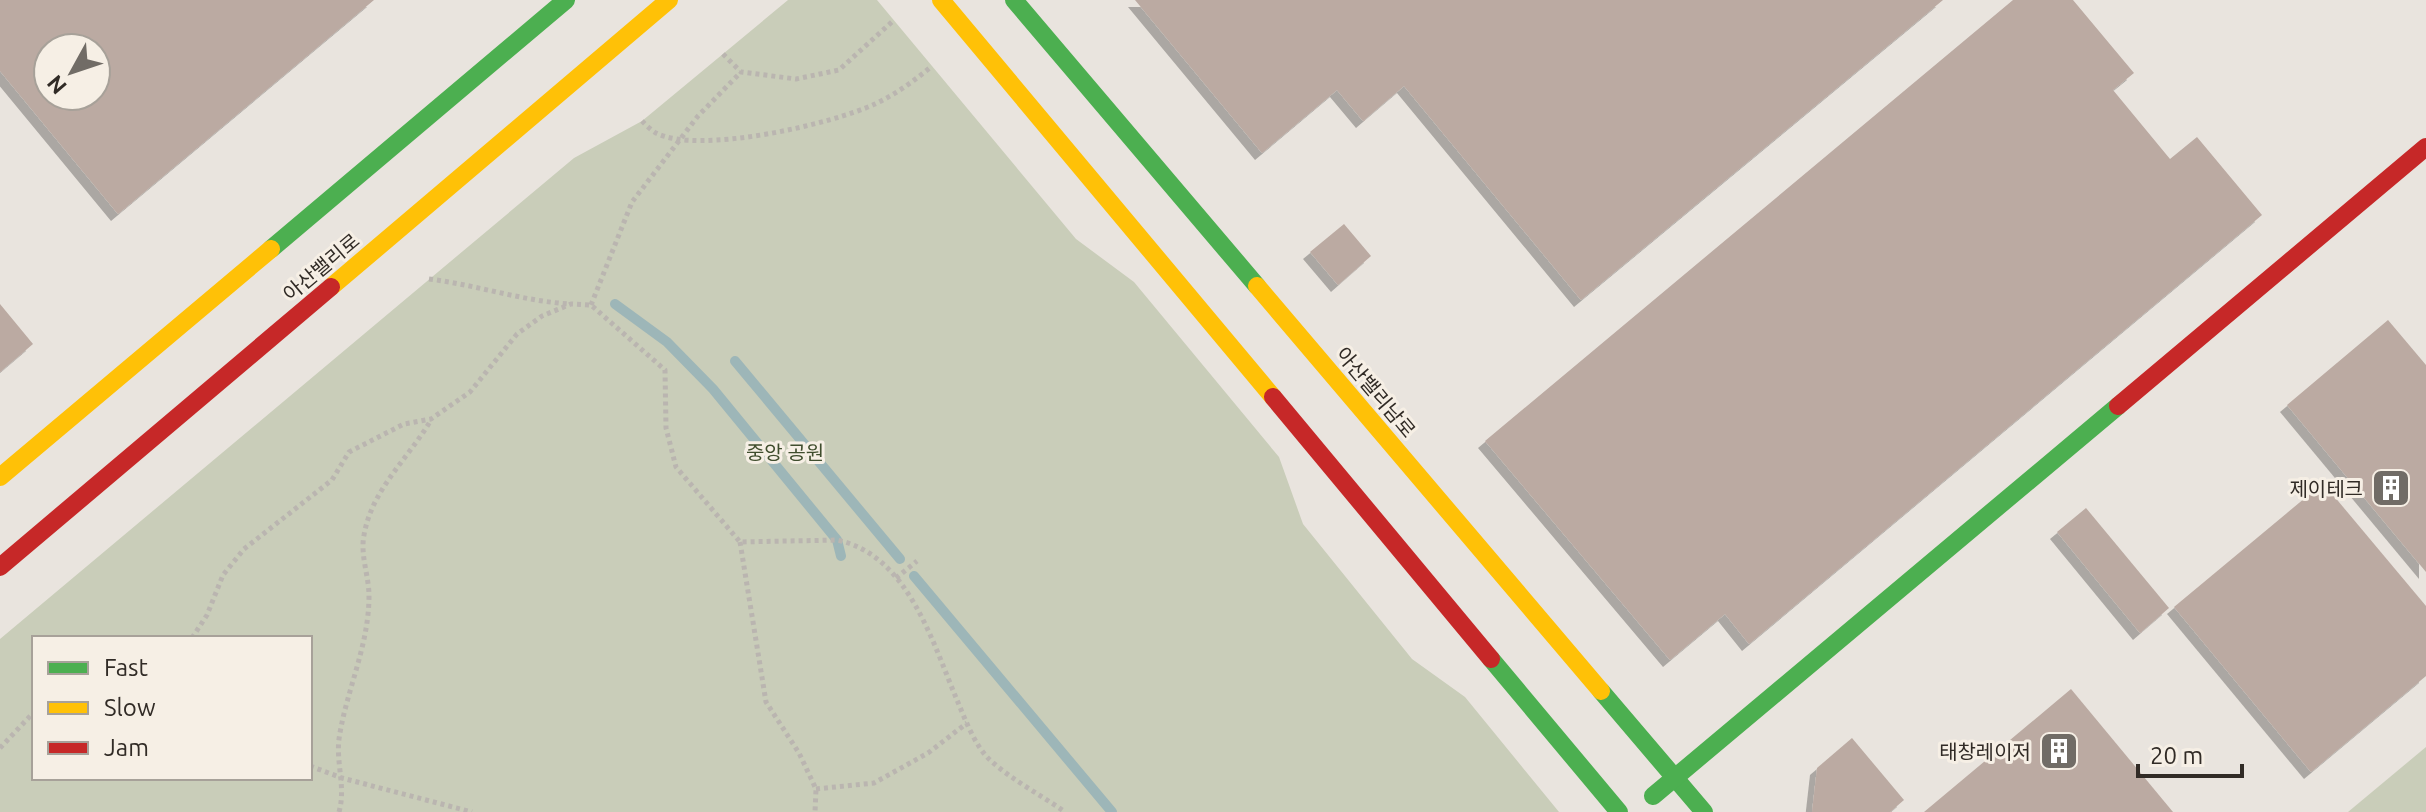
<svg xmlns="http://www.w3.org/2000/svg" width="2426" height="812" font-family="Ubuntu,'Noto Sans KR',sans-serif">
<style>
.green{fill:#c9cdb9;fill-rule:evenodd}
.lines{fill:none;stroke-linecap:round;stroke-linejoin:round}
.stream{stroke:#9db6b8;stroke-width:10}
.building{fill:#bbaaa2;fill-rule:evenodd;filter:url(#shadow)}
.path{stroke:#bab5b0;stroke-width:5;stroke-dasharray:4 4;stroke-linecap:butt}
.fast{stroke:#4caf50;stroke-width:18}
.slow{stroke:#ffc107;stroke-width:18}
.jam{stroke:#c62828;stroke-width:18}
.labels{text-anchor:middle;dominant-baseline:central;stroke-width:6;stroke-linejoin:round;paint-order:stroke}
.street-label{font-size:20px;fill:#312b26;stroke:#f6efe5}
.park-label{font-size:20px;fill:#3f4d2d;stroke:#f6efe5}
.poi-label{font-size:20px;fill:#312b26;stroke:#f6efe5;text-anchor:end}
</style>
<defs>
<filter id="shadow"><feDropShadow dx="-7" dy="7" stdDeviation="0" flood-color="#0004"/></filter>
</defs>
<rect width="100%" height="100%" fill="#e9e4de"/>
<g class="green">
<path d="M788,0H877L1076,239L1134,282L1279,457L1303,524L1412,659L1465,697L1559,812H0V639L574,158L642,121ZM310,638V778H34V638Z"/>
<polygon points="2426,747 2426,812 2348,812"/>
</g>
<g class="lines">
<g class="stream">
<polyline points="615,304 667,342 713,389 837,540 841,556"/>
<polyline points="735,361 900,559"/>
<polyline points="914,576 1112,812"/>
</g>
</g>
<g class="building">
<path d="M0,0H374L118,214L0,71ZM48,48H96V96H48Z"/>
<polygon points="1135,0 1943,0 1581,300 1404,86 1363,121 1337,90 1262,153"/>
<polygon points="2013,0 2073,0 2134,73 2113,90 2170,159 2197,137 2262,215 1749,644 1725,614 1670,660 1485,441"/>
<polygon points="1344,224 1371,256 1338,285 1310,252"/>
<polygon points="0,304 33,344 0,372"/>
<polygon points="2388,320 2426,365 2426,572 2287,405"/>
<polygon points="2323,483 2426,606 2426,676 2311,772 2174,607"/>
<polygon points="2086,508 2169,608 2140,633 2057,532"/>
<polygon points="2071,689 2173,812 1924,812"/>
<polygon points="1852,738 1904,800 1890,812 1812,812 1817,768"/>
</g>
<g class="lines">
<g class="path">
<polyline points="723,54 741,72 796,79 839,70 894,20"/>
<path d="M642,121C646,125 651,130 656,133C699,155 832,124 875,104C896,94 914,81 932,66"/>
<path d="M429,279C477,285 522,301 570,304"/>
<polyline points="591,305 632,202 698,116 741,72"/>
<polyline points="740,542 766,702 799,753 816,789 815,812"/>
<polyline points="896,578 917,561"/>
<path d="M192,638L207,615L223,575L244,549L332,480L349,452L404,424L431,419L470,392L517,334L542,316L571,304L591,305L665,370L666,428L676,467L740,542L837,540C908,555 932,641 957,700C965,719 974,744 989,759C1010,779 1041,795 1065,812"/>
<polyline points="0,748 34,712"/>
<polyline points="310,766 342,778 472,812"/>
<polyline points="816,789 874,783 928,753 967,723"/>
<path d="M339,812C346,787 336,764 339,739C346,691 369,646 369,596C369,576 360,555 364,535C372,489 408,459 431,420"/>
</g>
<g class="fast">
<polyline points="1014,0 1257,286"/>
<polyline points="271,249 566,0"/>
<polyline points="1491,659 1619,812"/>
<polyline points="1601,691 1704,812"/>
<polyline points="1653,796 2118,406"/>
</g>
<g class="slow">
<polyline points="941,0 1273,397"/>
<polyline points="1257,286 1601,691"/>
<polyline points="331,287 669,0"/>
<polyline points="0,477 271,249"/>
</g>
<g class="jam">
<polyline points="1273,397 1491,659"/>
<polyline points="2118,406 2426,147"/>
<polyline points="0,567 331,287"/>
</g>
</g>
<defs>
<g id="building-square" transform="scale(2)"><rect x="-9" y="-9" width="18" height="18" rx="4" fill="#716c66" stroke="#f6efe5"/><path d="M-4-6H4V6H1V3H-1V6H-4ZM-2.5-4.3h1.7v1.8h-1.7ZM.8-4.3h1.7v1.8H.8ZM-2.5-1h1.7V.8h-1.7ZM.8-1h1.7V.8H.8Z" fill="#fff"/></g>
</defs>
<g fill-rule="evenodd">
<use href="#building-square" x="2391" y="488"/>
<use href="#building-square" x="2059" y="751"/>
</g>
<g class="labels">
<g class="street-label">
<text transform="translate(321 267) rotate(-40)">아산밸리로</text>
<text transform="translate(1376 392) rotate(50)">아산밸리남로</text>
</g>
<g class="park-label">
<text x="785" y="452">중앙 공원</text>
</g>
<g class="poi-label">
<text x="2363" y="488">제이테크</text>
<text x="2031" y="751">태창레이저</text>
</g>
</g>
<rect x="32" y="636" width="280" height="144" fill="#f6efe5" stroke="#a7a199" stroke-width="2"/>
<rect x="48" y="662" width="40" height="12" fill="#4caf50" stroke="#a7a199" stroke-width="2"/>
<text x="104" y="676" font-size="24" fill="#312b26">Fast</text>
<rect x="48" y="702" width="40" height="12" fill="#ffc107" stroke="#a7a199" stroke-width="2"/>
<text x="104" y="716" font-size="24" fill="#312b26">Slow</text>
<rect x="48" y="742" width="40" height="12" fill="#c62828" stroke="#a7a199" stroke-width="2"/>
<text x="104" y="756" font-size="24" fill="#312b26">Jam</text>
<g transform="translate(72 72) rotate(230)"><circle r="38" fill="#f6efe5" stroke="#a7a199" stroke-width="2"/>
<path d="M0-6L14 30L0 20L-14 30Z" fill="#716c66"/>
<text y="-12" font-size="22" font-weight="bold" text-anchor="middle" fill="#312b26">N</text>
</g>
<path d="M2138 764v12h104v-12" fill="none" stroke="#312b26" stroke-width="4"/>
<text x="2150" y="764" font-size="24" fill="#312b26" stroke="#f6efe5" stroke-width="6" paint-order="stroke">20 m</text>
</svg>
